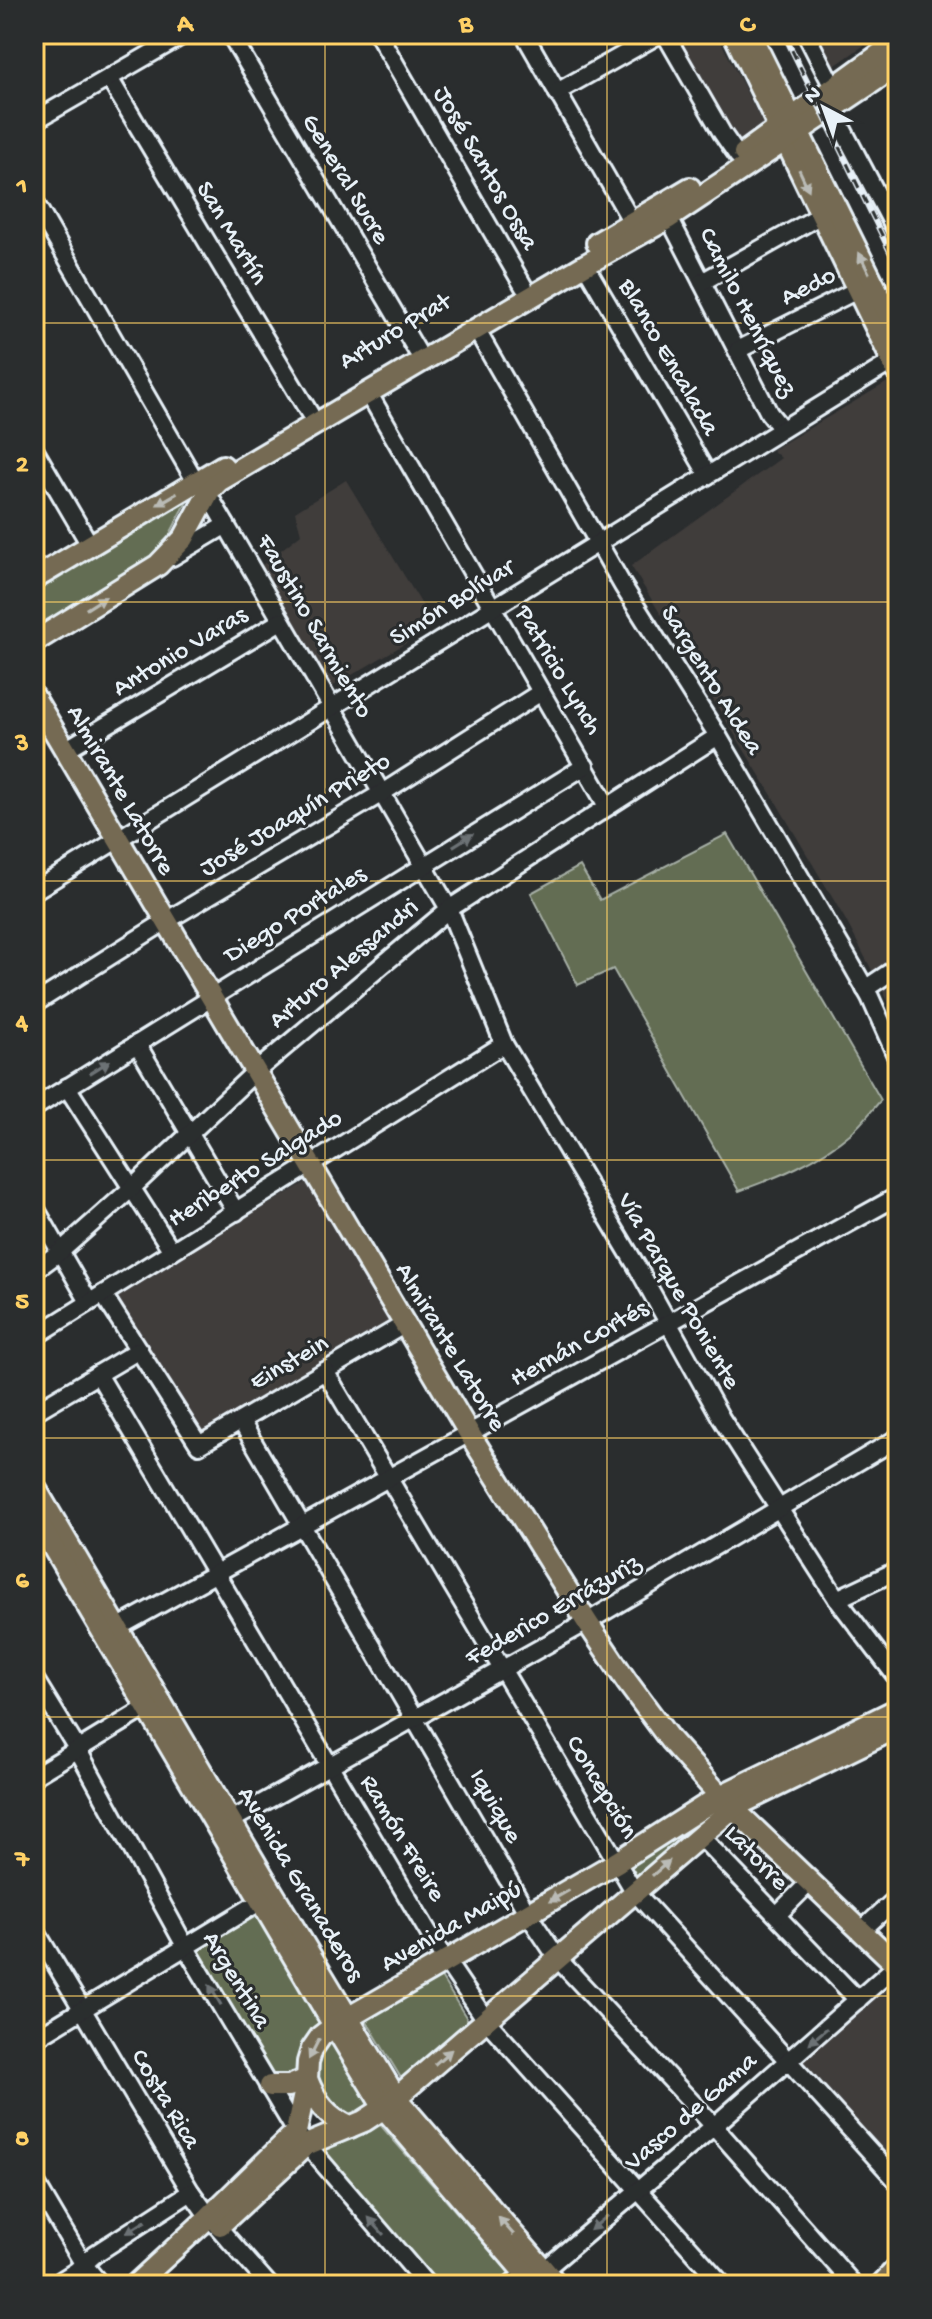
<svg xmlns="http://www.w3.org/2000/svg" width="932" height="2319" font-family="'Gochi Hand',sans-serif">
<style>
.built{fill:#3f3c3b}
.green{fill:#646d53;stroke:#a6afa6;stroke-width:2}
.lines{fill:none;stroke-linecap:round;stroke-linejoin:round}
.minor-casing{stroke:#e8f1f8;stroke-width:22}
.major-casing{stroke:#e8f1f8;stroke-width:26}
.minor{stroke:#2a2d2e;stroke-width:16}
.major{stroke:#756b52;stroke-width:20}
.rail-casing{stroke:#e8f1f8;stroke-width:6}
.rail{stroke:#2a2d2e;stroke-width:3;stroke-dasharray:9;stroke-linecap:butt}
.oneway{fill:#babbb6}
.oneway2{fill:#6c7275}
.grid{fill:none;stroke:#ffd166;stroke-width:2;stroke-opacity:0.55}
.labels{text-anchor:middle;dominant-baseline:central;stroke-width:6;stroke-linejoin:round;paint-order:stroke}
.street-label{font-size:26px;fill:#e8f1f8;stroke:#2a2d2e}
.neatline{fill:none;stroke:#ffd166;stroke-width:3}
.grid-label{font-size:26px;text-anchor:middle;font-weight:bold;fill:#ffd166}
</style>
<rect width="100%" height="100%" fill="#2a2d2e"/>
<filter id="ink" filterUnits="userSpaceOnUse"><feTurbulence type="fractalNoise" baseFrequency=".0125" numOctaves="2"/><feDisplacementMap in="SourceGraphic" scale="16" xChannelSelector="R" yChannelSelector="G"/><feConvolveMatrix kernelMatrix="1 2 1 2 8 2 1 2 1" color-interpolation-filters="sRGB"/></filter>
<g filter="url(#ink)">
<g class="built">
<polygon points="679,34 717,34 765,128 739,147 670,39"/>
<polygon points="812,34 880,34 836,65 832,66 829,65"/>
<polygon points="891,380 898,395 898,1020 845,919 776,802 631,566 781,458 772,450"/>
<polygon points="346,480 435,626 330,688 262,565 301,534 295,512"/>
<polygon points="308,1181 390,1322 201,1433 112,1295"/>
<polygon points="891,1980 898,1987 898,2170 798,2063"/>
</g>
<g class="green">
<polygon points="190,496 159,555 34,633 34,591"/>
<path d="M727,834L881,1100C871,1111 862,1124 851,1133C818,1161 778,1177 739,1191L613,969L578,985L531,893L580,866L600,900Z"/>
<polygon points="711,1811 718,1815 640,1882 627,1862"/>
<polygon points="258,1915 324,2028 301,2068 292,2078 272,2078 195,1952"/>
<polygon points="439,1974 471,2025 404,2083 364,2017"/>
<polygon points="333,2034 375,2105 348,2119 326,2106 313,2065"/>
<polygon points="376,2120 512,2276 501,2285 435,2285 319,2150"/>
</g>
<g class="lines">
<g class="minor-casing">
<g id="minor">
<polyline points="230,34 417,351"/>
<polyline points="378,34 524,287"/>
<polyline points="524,34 632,222"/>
<polyline points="665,34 722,133 738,156"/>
<polyline points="806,34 834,89"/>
<polyline points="109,78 310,414"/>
<polyline points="557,92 660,34"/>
<polyline points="832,109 898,234"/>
<polyline points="34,121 185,34"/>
<polyline points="34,201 196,482"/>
<polyline points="669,218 769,413 782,429"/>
<polyline points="585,265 708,475"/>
<polyline points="702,282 821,215"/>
<polyline points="476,329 623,586 718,736 850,962 870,997 898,1060"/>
<polyline points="738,350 857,290"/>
<polyline points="369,394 607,806"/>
<polyline points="34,449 90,545"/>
<polyline points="208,494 449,909 504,1044 639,1270 721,1418 837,1599 898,1679"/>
<polyline points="172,557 226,525"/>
<polyline points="65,750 281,621"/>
<polyline points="34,891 898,358"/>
<polyline points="865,989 898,967"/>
<polyline points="34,1004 166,921 382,793 541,692"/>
<polyline points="137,1044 236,1212"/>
<polyline points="67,1087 172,1251"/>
<polyline points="34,1108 585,766"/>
<polyline points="34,1206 89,1302"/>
<polyline points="34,1271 61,1251 132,1188 255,1072 449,909 718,736"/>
<polyline points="103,1294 199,1445 405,1324"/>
<polyline points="34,1337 504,1044"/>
<polyline points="325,1371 634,1891 898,2182"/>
<polyline points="98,1374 440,1952 486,2020 723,2285"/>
<polyline points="34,1412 139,1350"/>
<polyline points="241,1421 528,1914 558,1959 714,2126 854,2285"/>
<polyline points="837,1599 898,1570"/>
<polyline points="117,1628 898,1196"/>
<polyline points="34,1678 78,1750 185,1946 296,2132 427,2285"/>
<polyline points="34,1776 156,1702"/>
<polyline points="230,1821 587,1622 898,1438"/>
<polyline points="699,1835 858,2000"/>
<polyline points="777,1915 811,1881"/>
<polyline points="34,1928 191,2192 209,2217 269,2285"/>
<polyline points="861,1931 898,1897"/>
<polyline points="34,2039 261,1901"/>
<polyline points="34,2180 84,2265 101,2285"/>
<polyline points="54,2285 76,2271 95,2254 191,2192"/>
<polyline points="511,2285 525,2273 544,2270 714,2126 897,1965"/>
</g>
</g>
<g class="major-casing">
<g id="major">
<polyline points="734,34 898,373"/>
<polyline points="750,34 898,333"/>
<polyline points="744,153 898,41"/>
<polyline points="597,243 690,188"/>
<polyline points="34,579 223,466"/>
<polyline points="34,642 158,565 184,538 210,490 219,481 585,265 669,218 898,65"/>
<polyline points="34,697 469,1433 587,1622 627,1682 670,1740 720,1796 898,1966"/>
<polyline points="34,1486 267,1883 396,2098 557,2285"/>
<polyline points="34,1515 329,2017 384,2108 535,2285"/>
<path d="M307,2079C316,2102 326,2116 350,2127"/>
<polyline points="270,2086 289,2086 307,2079"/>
<polyline points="220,2225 306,2145 364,2121 384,2108 734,1807 898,1727"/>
<polyline points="135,2285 209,2217 296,2132 307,2079 308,2062 312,2049 321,2036 334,2026 617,1862 720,1796 898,1709"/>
<polyline points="881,2285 898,2267"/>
</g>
</g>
<use href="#minor" class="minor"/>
<use href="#major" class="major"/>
<g class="rail-casing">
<polyline id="rail" points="784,34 898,268"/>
</g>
<use href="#rail" class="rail"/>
</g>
<defs><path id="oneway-solid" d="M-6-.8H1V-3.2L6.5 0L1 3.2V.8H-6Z" transform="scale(2)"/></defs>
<g class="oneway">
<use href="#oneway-solid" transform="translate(804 180) rotate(65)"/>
<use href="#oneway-solid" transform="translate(864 263) rotate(-116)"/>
<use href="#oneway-solid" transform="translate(167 499) rotate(150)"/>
<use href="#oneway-solid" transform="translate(96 603) rotate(-32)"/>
<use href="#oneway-solid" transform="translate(661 1868) rotate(-41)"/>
<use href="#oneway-solid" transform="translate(559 1896) rotate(150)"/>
<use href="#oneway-solid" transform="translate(314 2049) rotate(117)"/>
<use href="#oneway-solid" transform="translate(443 2057) rotate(-41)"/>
<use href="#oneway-solid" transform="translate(506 2226) rotate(-131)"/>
</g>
<g class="oneway2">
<use href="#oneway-solid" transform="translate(463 840) rotate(-32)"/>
<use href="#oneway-solid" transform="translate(100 1067) rotate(-32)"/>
<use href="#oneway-solid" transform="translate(215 1995) rotate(-121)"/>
<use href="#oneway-solid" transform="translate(818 2036) rotate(139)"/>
<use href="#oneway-solid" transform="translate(599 2223) rotate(140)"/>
<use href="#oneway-solid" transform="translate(376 2226) rotate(-131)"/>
<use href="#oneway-solid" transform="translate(136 2227) rotate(148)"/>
</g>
</g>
<path class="grid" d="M325,34V2285M607,34V2285M34,323H898M34,602H898M34,881H898M34,1160H898M34,1438H898M34,1717H898M34,1996H898"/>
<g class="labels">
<g class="street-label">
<text transform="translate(484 169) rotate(60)">José Santos Ossa</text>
<text transform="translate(344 180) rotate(59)">General Sucre</text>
<text transform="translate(230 234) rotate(59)">San Martín</text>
<text transform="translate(809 288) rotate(-27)">Aedo</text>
<text transform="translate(746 313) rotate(63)">Camilo Henríquez</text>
<text transform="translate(396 333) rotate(-31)">Arturo Prat</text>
<text transform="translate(667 358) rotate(60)">Blanco Encalada</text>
<text transform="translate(453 604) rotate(-32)">Simón Bolívar</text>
<text transform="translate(313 627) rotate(60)">Faustino Sarmiento</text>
<text transform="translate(181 653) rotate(-31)">Antonio Varas</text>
<text transform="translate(557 671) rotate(59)">Patricio Lynch</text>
<text transform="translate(710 681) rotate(58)">Sargento Aldea</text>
<text transform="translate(119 791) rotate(60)">Almirante Latorre</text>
<text transform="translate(296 816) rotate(-31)">José Joaquín Prieto</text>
<text transform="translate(296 916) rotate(-32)">Diego Portales</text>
<text transform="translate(345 965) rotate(-40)">Arturo Alessandri</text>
<text transform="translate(256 1170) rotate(-32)">Heriberto Salgado</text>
<text transform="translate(677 1292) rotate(60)">Vía Parque Poniente</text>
<text transform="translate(580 1345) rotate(-29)">Hernán Cortés</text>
<text transform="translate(449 1348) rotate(59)">Almirante Latorre</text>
<text transform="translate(290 1364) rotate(-30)">Einstein</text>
<text transform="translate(554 1612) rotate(-30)">Federico Errázuriz</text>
<text transform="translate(600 1788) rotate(59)">Concepción</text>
<text transform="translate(494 1807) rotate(60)">Iquique</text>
<text transform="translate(401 1839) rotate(59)">Ramón Freire</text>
<text transform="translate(755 1859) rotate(46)">Latorre</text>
<text transform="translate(299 1885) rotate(59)">Avenida Granaderos</text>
<text transform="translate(452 1928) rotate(-30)">Avenida Maipú</text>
<text transform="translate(235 1981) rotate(59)">Argentina</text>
<text transform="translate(164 2100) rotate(59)">Costa Rica</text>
<text transform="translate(692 2113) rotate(-41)">Vasco de Gama</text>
</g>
</g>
<rect width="932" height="2319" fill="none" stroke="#2a2d2e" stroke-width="88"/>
<g transform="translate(824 108) rotate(319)" stroke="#2a2d2e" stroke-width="6" paint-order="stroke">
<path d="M0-6L14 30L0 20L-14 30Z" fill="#e8f1f8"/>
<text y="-12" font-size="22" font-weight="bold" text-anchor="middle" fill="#e8f1f8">N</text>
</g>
<rect x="44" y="44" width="844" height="2231" class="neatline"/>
<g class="grid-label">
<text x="185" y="31">A</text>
<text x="466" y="31">B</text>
<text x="747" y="31">C</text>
<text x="22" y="193">1</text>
<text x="22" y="471">2</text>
<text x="22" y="750">3</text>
<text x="22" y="1029">4</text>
<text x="22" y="1308">5</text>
<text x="22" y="1587">6</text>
<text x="22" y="1866">7</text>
<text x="22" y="2145">8</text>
</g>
</svg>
